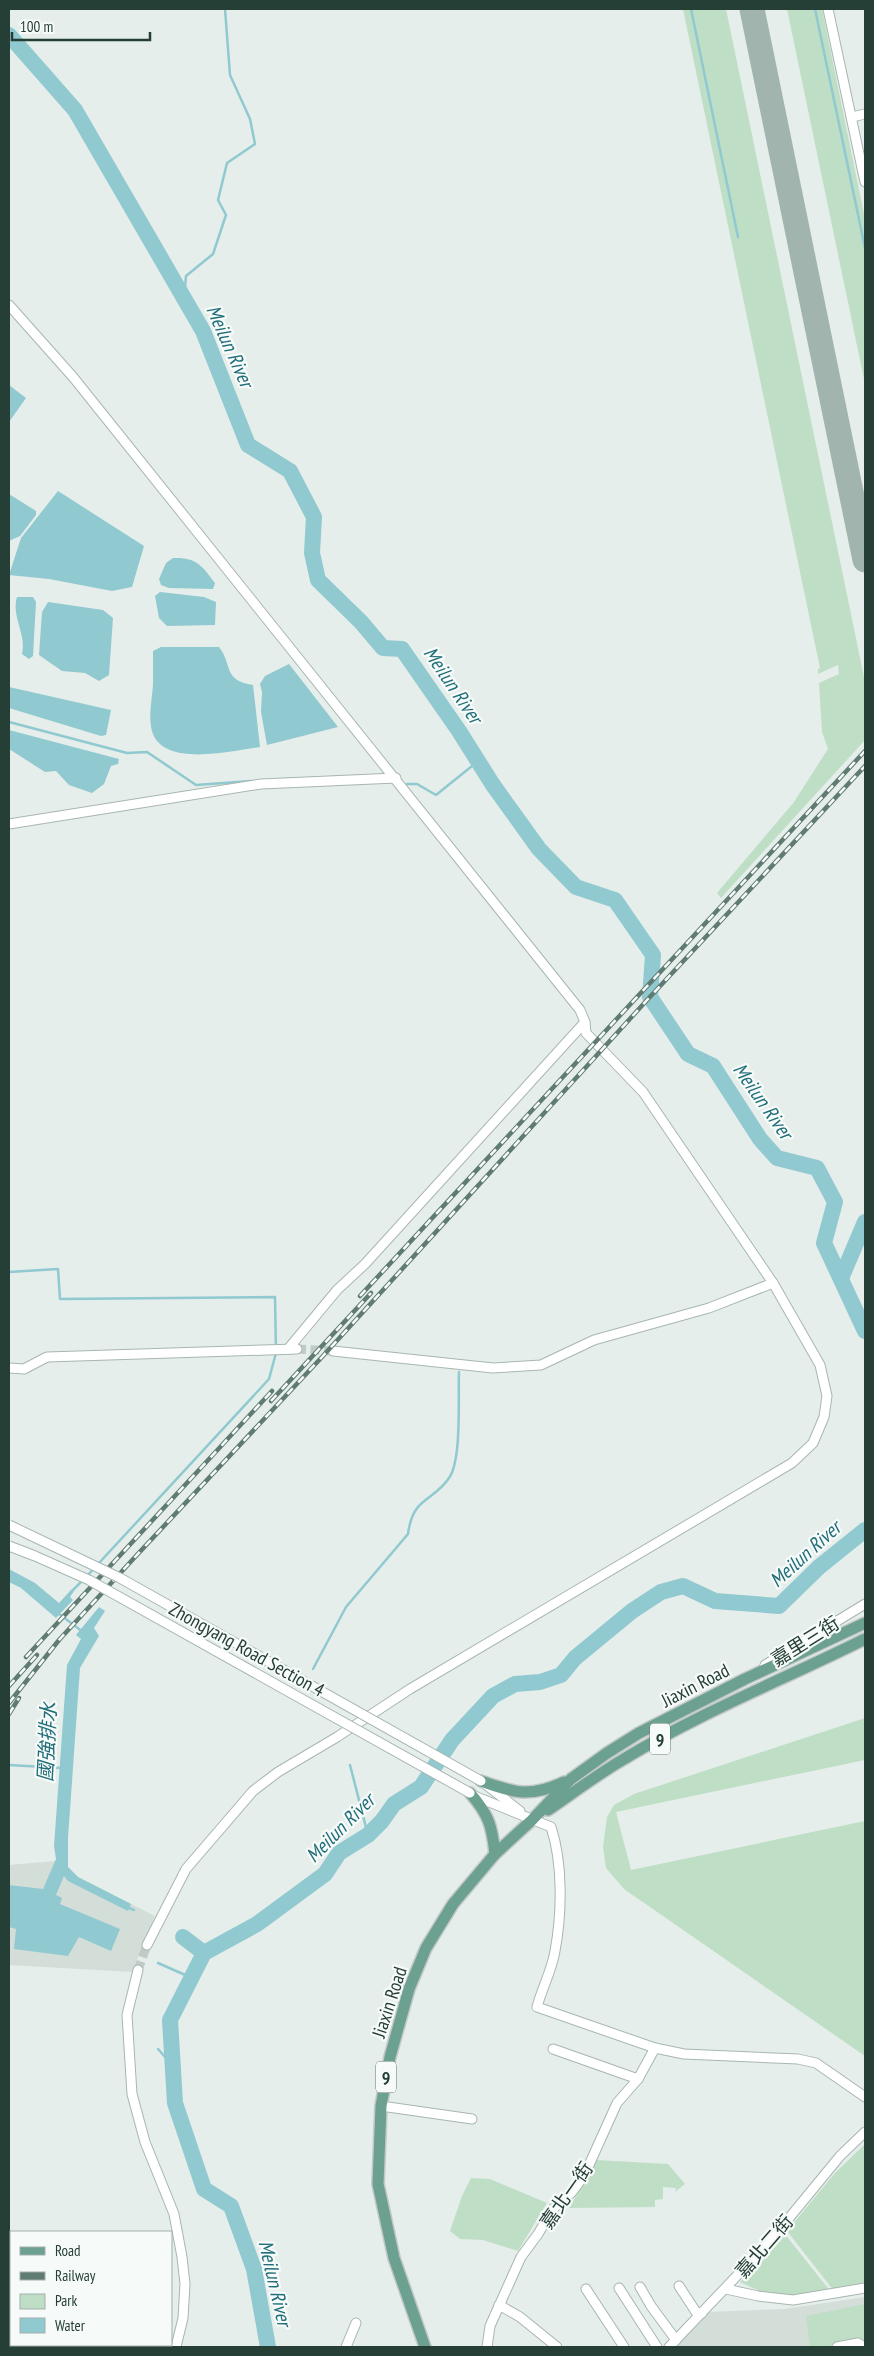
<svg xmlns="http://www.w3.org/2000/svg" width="874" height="2356" font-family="'PT Sans Narrow','Noto Sans TC',sans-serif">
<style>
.built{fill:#d3ded9}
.green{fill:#bfdec6}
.water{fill:#90c9d0}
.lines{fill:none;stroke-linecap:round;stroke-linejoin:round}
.stream{stroke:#90c9d0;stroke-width:2.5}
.river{stroke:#90c9d0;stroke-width:16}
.taxiway{stroke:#a2b4ae;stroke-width:25}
.minor-tunnel{stroke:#bfcbc6;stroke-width:9;stroke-dasharray:9 4.5;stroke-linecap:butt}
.minor-casing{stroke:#a8b6b1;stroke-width:11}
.major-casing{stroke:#c2c9c7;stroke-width:14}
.minor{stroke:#fff;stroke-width:9}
.major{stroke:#6ca191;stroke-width:11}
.rail-casing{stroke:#607b72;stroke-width:4.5}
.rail{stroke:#f6faf8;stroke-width:2.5;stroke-dasharray:8;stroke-linecap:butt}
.minor-bridge-casing{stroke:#a8b6b1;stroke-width:11;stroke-linecap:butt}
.minor-bridge{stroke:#fff;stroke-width:9}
.labels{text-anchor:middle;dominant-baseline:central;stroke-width:4.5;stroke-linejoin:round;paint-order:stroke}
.shield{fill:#f6faf8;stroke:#647771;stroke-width:1}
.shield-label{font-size:18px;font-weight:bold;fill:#253f37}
.street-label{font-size:19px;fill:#253f37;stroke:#f6faf8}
.water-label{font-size:20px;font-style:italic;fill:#206e7a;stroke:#f6faf8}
</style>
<rect width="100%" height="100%" fill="#e5eeea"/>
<g class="built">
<polygon points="55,1861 68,1867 78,1877 155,1916 132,1972 9,1965 9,1865"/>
<polygon points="865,2297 865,2347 666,2347 706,2312 785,2309"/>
</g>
<g class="green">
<polygon points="683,9 726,9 865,682 865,740 721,898 717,893 794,802 828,749 822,732 819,683 839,674 838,665 818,674 818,669 820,668"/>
<polygon points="787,9 822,9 865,219 865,384"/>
<polygon points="865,1718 865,1760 616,1812 631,1870 865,1821 865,2056 624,1889 606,1868 603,1847 607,1817 614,1805 634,1794"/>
<polygon points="865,2144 865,2284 834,2291 787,2231 835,2173"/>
<polygon points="597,2160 668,2164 685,2184 675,2192 676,2188 663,2187 663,2199 655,2200 655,2207 569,2208"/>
<polygon points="471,2178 490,2179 547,2203 518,2251 483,2240 460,2239 450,2231 462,2196"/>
<polygon points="784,2233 831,2292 794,2296 766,2294 740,2282 761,2263"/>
<polygon points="865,2304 865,2339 828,2347 810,2347 806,2316"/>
</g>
<g class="water">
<polygon points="9,385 26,398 9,422"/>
<polygon points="58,491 144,546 132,587 112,591 49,579 9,575 21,538"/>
<polygon points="9,494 36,511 36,515 20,536 9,541"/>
<path d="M173,558C197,557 202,566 215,583L213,589L169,588L161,585L159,579L166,563Z"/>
<polygon points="160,592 204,597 216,602 215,625 167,626 159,618 155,596"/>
<path d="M17,597H33L36,602L33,656L29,659L22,654C27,635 11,616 17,597Z"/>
<polygon points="48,602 103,610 113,618 109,675 99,681 85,673 62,671 39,655 42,612"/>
<path d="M161,647H219C233,665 222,680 253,685L260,747C232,751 162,768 152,731C148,716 152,700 153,685C153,674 153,662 153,651Z"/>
<polygon points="289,664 338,727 267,745 261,712 262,692 260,684 265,676"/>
<polygon points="9,687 111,710 106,735 101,736 9,708"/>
<polygon points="9,730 119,759 118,764 111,766 104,784 92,793 69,785 56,771 45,772 9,749"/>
<polygon points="9,1569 35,1583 59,1603 71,1590 74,1591 70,1597 73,1600 56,1618 21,1588 9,1582"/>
<polygon points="99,1607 105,1611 94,1628 99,1636 80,1668 68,1838 68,1867 78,1877 131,1904 128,1911 68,1881 64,1876 56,1895 62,1898 60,1904 120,1929 111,1951 79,1937 68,1956 14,1949 16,1929 9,1927 9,1885 43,1889 56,1859 54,1846 67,1665 81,1639 76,1635"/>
</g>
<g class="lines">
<g class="stream">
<polyline points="691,9 738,237"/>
<polyline points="815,9 865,248"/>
<polyline points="184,299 186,276 213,254 226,215 218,200 227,163 255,144 250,119 230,75 225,9"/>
<polyline points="9,722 127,753 147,752 196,785 251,781"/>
<polyline points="286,779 383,775"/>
<polyline points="407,784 417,784 436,795 477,762"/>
<polyline points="9,1272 58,1269 60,1299 275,1297 276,1353 269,1379 87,1576"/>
<polyline points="71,1592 83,1580"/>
<polyline points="58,1613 83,1632"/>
<path d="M313,1669L346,1607L408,1534C413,1496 432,1503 449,1478C462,1460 458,1396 459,1372"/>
<polyline points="9,1765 62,1768"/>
<polyline points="350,1765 368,1835"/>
<polyline points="127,1907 134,1910"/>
<polyline points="158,1963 192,1978"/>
<polyline points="158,2049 173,2066"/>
</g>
<g class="river">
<polyline points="9,35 75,110 203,331 248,445 290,471 314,517 312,553 318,580 361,622 383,648 402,649 459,731 493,785 539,849 576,887 615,900 653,955 650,997 688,1054 713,1066 760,1139 777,1158 817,1168 835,1202 824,1243 865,1331"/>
<polyline points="842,1276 865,1222"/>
<polyline points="183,1937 204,1953"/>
<polyline points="268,2347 254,2269 231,2206 204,2189 175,2103 170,2020 204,1953 257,1924 325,1874 339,1853 368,1835 382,1821 394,1804 421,1787 452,1740 493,1696 515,1684 540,1682 561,1675 575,1658 632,1611 661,1592 683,1586 715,1601 779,1606 819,1567 865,1530"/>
</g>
<polyline class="taxiway" points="752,9 865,560"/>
<g class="minor-tunnel">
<polyline points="297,1349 333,1351"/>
<polyline points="138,1970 147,1945"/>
</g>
<g class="minor-casing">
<g id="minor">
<polyline points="828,9 865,182"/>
<polyline points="852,117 865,114"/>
<polyline points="9,305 73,377 580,1010 585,1022 586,1033 643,1092 773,1283 820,1365 827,1396 824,1417 813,1443 792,1463 410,1689 337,1737 278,1772 253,1791 186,1869 147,1945"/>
<polyline points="9,824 261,784 396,778"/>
<polyline points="288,1349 337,1290 365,1264 585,1022"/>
<polyline points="333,1351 493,1368 541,1365 594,1340 709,1308 773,1283"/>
<polyline points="9,1368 24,1369 47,1357 297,1349"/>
<polyline points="765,1665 865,1604"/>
<polyline points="485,1784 520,1811"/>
<path d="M472,1795L551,1827C563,1863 562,1914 555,1951C552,1970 542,1988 537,2007L655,2048L684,2054L798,2059L816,2063L865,2097"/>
<polyline points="138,1970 127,2015 132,2094 145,2142 174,2214 182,2257 185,2284 183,2318 176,2347"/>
<polyline points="553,2049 638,2079"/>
<polyline points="381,2106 472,2119"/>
<polyline points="679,2286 696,2312 702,2313"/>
<polyline points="640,2287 651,2306 676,2340"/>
<polyline points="619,2288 657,2347"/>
<polyline points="586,2289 624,2347"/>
<polyline points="726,2289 758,2296 793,2300 865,2288"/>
<polyline points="499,2305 520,2317 557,2347"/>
<polyline points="346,2347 356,2323"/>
<polyline points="487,2347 490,2326 521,2257 538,2234 552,2210 571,2193 584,2176 617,2103 638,2079 655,2048"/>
<polyline points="669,2347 771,2240 840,2156 865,2132"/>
<polyline points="837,2347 858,2343 864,2347"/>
</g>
</g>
<g class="major-casing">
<g id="major">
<path d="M481,1781C515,1793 530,1798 564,1782"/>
<path d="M470,1793C489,1815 492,1826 495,1854"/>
<path d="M548,1810C573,1793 598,1774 624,1759C701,1712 785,1679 865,1639"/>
<polyline points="425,2347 394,2258 378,2184 381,2106 390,2057 409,1989 426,1948 453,1904 495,1854 532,1820 571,1779 607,1753 639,1733 745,1679 865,1623"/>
</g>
</g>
<use href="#minor" class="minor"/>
<use href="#major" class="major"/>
<g class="rail-casing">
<g id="rail">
<polyline points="360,1296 865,751"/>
<polyline points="271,1401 371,1293"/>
<polyline points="26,1657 272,1391"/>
<polyline points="9,1686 37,1655"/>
<polyline points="9,1703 59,1640 135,1557 322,1357 648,999 865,766"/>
<polyline points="9,1714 19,1698"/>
<polyline points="9,2235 11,2239"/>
<polyline points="9,2246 11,2250"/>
<polyline points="107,2345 110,2347"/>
</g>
</g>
<use href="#rail" class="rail"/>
<g class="minor-bridge-casing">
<g id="minor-bridge">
<polyline points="9,1525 120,1578 481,1781"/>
<polyline points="9,1546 35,1556 89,1580 470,1793"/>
</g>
</g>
<use href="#minor-bridge" class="minor-bridge"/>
</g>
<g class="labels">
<g class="shield">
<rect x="650" y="1723.5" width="20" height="31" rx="4"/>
<rect x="376" y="2061.5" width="20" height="31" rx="4"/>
</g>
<g class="shield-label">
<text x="660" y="1739">9</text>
<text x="386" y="2077">9</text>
</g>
<g class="street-label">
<text transform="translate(805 1641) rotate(-32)">嘉里三街</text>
<text transform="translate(247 1649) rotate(29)">Zhongyang Road Section 4</text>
<text transform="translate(695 1685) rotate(-27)">Jiaxin Road</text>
<text transform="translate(389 2002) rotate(-72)">Jiaxin Road</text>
<text transform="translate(566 2195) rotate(-55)">嘉北一街</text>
<text transform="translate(764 2246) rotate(-49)">嘉北二街</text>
</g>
<g class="water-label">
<text transform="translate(230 346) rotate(66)">Meilun River</text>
<text transform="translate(453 685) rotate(56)">Meilun River</text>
<text transform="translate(763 1101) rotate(55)">Meilun River</text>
<text transform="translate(805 1554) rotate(-42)">Meilun River</text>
<text transform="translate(47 1742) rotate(-87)">國強排水</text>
<text transform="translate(340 1828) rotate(-45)">Meilun River</text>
<text transform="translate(275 2283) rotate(77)">Meilun River</text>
</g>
</g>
<rect width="874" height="2356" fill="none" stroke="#253f37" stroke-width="20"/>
<rect x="10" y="2231" width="162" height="115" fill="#f6faf8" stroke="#a2afab"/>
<rect x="20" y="2247" width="25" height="8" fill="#6ca191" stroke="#a2afab"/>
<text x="55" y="2256" font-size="15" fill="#253f37">Road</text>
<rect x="20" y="2272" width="25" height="8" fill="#607b72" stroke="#a2afab"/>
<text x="55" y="2281" font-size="15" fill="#253f37">Railway</text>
<rect x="20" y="2294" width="25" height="15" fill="#bfdec6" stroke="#a2afab"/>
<text x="55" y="2306" font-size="15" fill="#253f37">Park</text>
<rect x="20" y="2318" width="25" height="15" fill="#90c9d0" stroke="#a2afab"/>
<text x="55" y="2331" font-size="15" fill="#253f37">Water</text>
<path d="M12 32v8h138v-8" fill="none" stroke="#253f37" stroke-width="2.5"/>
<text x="20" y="32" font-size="15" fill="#253f37" stroke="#f6faf8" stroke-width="4" paint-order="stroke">100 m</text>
</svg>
